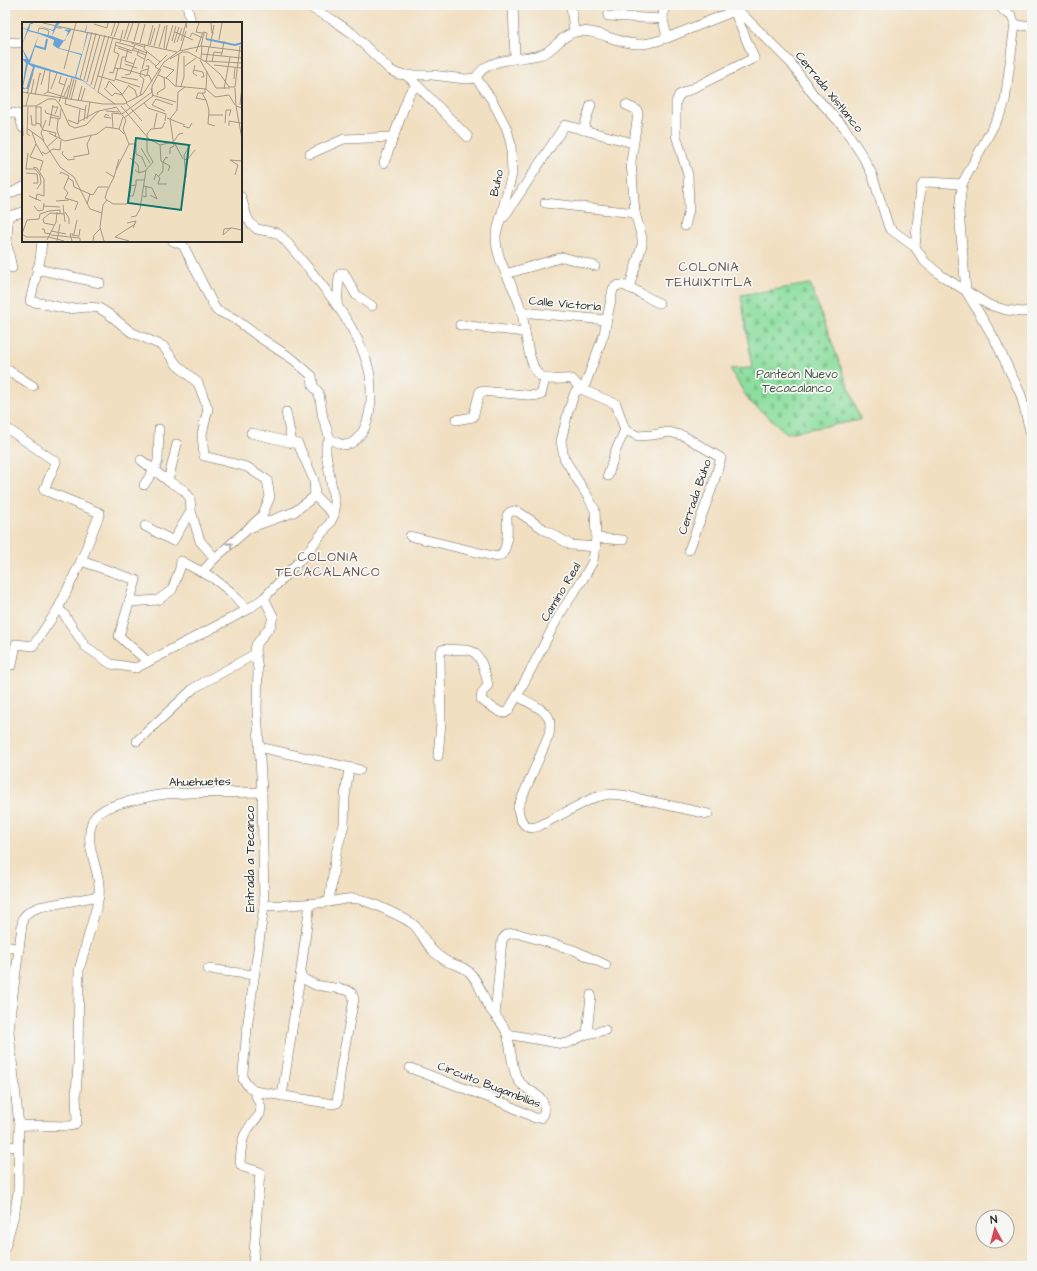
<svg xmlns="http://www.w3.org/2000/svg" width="1037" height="1271" font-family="'Architects Daughter',sans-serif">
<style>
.cemetery{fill:url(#cemetery-stones);stroke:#5c8465}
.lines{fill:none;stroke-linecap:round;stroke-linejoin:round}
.minor-casing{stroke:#706a60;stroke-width:10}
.minor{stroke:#fff;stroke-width:9}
.oneway{stroke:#a0a0a0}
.labels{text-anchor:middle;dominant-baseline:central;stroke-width:3.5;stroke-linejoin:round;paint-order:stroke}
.street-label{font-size:12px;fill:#2b2b2b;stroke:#f6f6f2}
.park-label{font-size:12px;fill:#435848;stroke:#f6f6f2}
.neighbourhood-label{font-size:13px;letter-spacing:1px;fill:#695453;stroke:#f6f6f2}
.inset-river{fill:none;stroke:#67a3d8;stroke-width:2}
.inset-road{fill:none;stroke:#a29785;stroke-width:1}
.view{fill:#0f766e;fill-opacity:0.15;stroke:#0f766e;stroke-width:2}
.inset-edge{fill:none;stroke:#2b2b2b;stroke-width:2}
</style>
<defs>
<pattern id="cemetery-stones" width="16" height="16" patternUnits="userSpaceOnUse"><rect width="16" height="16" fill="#8cde9f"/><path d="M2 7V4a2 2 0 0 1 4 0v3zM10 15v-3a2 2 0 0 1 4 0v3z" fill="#79bf89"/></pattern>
</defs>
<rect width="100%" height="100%" fill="#f6f6f2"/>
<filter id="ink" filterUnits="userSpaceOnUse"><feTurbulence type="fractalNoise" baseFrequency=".025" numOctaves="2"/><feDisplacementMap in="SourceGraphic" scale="8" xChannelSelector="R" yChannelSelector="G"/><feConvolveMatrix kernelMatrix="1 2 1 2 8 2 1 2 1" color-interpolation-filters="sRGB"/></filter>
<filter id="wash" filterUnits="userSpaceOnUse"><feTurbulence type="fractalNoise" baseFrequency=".012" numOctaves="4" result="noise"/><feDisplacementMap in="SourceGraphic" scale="16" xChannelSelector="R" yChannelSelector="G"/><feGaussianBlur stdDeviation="0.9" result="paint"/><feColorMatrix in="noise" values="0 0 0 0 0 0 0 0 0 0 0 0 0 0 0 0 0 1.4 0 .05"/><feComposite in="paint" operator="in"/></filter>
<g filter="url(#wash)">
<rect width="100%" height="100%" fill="#f1dfc1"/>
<polygon class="cemetery" points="810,284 861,420 787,433 749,401 730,369 752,368 741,295"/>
</g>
<g filter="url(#ink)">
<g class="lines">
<g class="minor-casing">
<g id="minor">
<polyline points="187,5 191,23"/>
<path d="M306,5L333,20L352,33L390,70L398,74L406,75H432L465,79L476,78L492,100L507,129L511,145L512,174L496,235C495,263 516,286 522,313C525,328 528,364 539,375C547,382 562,378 572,379L581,389L616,404L625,430"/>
<polyline points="513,5 515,59"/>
<polyline points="571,5 574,32"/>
<polyline points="733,5 791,63 813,94 844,127 863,157 872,174 889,228 915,247 925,262 942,276 989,305 1006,310 1022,312 1032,311"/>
<polyline points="999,5 1005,12 1011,15 1015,24"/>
<polyline points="608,16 663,19"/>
<polyline points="1032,25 1022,26 1015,24 1005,101 1002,110 962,184 959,212 966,291 995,340 1021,395 1032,439"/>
<polyline points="667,38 734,11"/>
<polyline points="5,42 23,43"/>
<polyline points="406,75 417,85 468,137"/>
<path d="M476,78C486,57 520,60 539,55C552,53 561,35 575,32C596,28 616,43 637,44C648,45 657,41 667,38L663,19L664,5"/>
<polyline points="626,105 637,110 638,114 631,162 635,213 642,238 642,245 629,288"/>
<polyline points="5,113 14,113 19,115 23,128"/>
<polyline points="583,130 591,105"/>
<polyline points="310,154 344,139 394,137"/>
<polyline points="384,163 409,94 417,85"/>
<polyline points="5,196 23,187"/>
<polyline points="545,203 635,213"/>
<polyline points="504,217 565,125 633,143"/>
<polyline points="685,226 689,210 688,175 676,135 676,102 679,95 754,58 733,8"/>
<polyline points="42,241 40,260 30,301 68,309 88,307 99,308 110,315 131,332 163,346 177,365 198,383 208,409 202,434 204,456 247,467 267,480 270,497 262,516 249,528"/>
<polyline points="173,241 183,245 216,310 235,319 259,337 294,360 312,376 313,386 319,393 323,418 330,439"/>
<polyline points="915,247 921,187 923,183 928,182 962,184"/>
<polyline points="12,268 7,245 8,216 23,212"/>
<polyline points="37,269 100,283"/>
<polyline points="506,274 563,257 595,266"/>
<polyline points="337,306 339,277 341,273 344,273 356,295 372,306"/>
<polyline points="521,312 606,320"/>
<polyline points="460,325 525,332"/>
<polyline points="5,368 33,386"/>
<polyline points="286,412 292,443"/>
<polyline points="456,420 473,417 480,391 538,396 541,395 545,379"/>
<polyline points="5,427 56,462 44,490 100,513 81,561 58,609 33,646 16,644 12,665 5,661"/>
<polyline points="625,430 638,436 652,435 669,432 684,436 721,458 713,485 689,550"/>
<polyline points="251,433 298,444 314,480 315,496"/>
<polyline points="141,460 168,481 184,490 190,498 191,511 200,541 215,558"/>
<polyline points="608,476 615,452 625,430"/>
<polyline points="168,481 177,444"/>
<polyline points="144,485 154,470 158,461 159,429"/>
<polyline points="315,496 334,515"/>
<polyline points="145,526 173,541 191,511"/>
<path d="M410,536L497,557C510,554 507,527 507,516C509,511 512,511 517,511L545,530L571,545L596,547"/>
<polyline points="596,538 623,540"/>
<polyline points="81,561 136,580 119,636 148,662"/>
<polyline points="202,572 215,558 249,528 294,512 315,496"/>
<polyline points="129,602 158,600 172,590 180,568 181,561 213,578 231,592 247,610"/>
<path d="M58,609L63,613L85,646L111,664L136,668L247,610L264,598L305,555L330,523L334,515L335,506L326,453V445L330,439C344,447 350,448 361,434C368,425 370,411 371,400C371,392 371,383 370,375C361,327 315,276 284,239L277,233L257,229L251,224L247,217L241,197"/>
<path d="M517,696C526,701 546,710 549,718C551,724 550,729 549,735L518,807C519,820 525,832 539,826L593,798L609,794L622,795L708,814"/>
<polyline points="137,741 194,688 255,654"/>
<polyline points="259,747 360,770"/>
<path d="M438,756L441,723L440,654L442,650L445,649C453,650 463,649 471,651C481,654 486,675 488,685L482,693L481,700L500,712L505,713L508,711L517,696L561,612L583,579L593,561L596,538L595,510L588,497L564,458L561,441L568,412L575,392L581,389L585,385L604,334L613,289C615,286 617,285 621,285C633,287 647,298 659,303"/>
<path d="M99,896C102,871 83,847 92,822C94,816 100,812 105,809C117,803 154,795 167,794C199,792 230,793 262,792"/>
<polyline points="329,902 336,853 344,825 345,797 349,768"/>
<path d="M264,906C285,905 307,904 328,902C338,901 348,897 358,899C367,900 410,920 415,926C422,934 426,944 433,951C437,955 443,959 448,962C455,965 463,966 469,972C479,981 482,995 488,1006C494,1016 504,1023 507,1034C511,1047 511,1062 516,1076C522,1093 548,1091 544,1114L541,1118H535L506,1104L410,1068"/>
<polyline points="5,946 19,949"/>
<polyline points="208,969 254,975"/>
<path d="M495,1015L502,940C506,934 509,933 516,933L574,950L606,965"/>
<polyline points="507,1034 563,1044 568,1043 587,1034 605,1030"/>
<polyline points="587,1034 591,995"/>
<polyline points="254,1091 333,1104 337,1103 341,1067 354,999 352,993 347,990 315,985 300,977 310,903"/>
<polyline points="282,1096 300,977"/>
<polyline points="5,1146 18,1147"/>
<path d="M5,1248L15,1211L18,1192L19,1125L9,1032L11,1009L23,918C27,912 32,910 39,907L99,896L97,905L79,970L78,1064L76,1094L77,1121L75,1124L71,1126L19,1125"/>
<path d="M253,1266L260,1172L243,1167L241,1165L240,1162C242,1135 243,1134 260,1114L261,1107L254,1091L248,1086L243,1079V1072L247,1029L264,906L262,792L257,710L258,669L255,650L256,645L271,625L273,616L264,598"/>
</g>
</g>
<use href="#minor" class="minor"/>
</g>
<defs><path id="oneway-chevron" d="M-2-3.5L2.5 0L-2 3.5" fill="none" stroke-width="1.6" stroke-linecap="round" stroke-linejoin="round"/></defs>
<use class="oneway" href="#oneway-chevron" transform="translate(230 545) rotate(-41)"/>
</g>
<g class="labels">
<g class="street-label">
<text transform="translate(829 92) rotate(51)">Cerrada Xistlanco</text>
<text transform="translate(497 183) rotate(-78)">Buho</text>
<text transform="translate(565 304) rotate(5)">Calle Victoria</text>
<text transform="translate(695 497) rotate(-71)">Cerrada Búho</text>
<text transform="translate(561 592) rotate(-59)">Camino Real</text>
<text transform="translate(200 782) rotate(-1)">Ahuehuetes</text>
<text transform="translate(250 859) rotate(-90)">Entrada a Tecanco</text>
<text transform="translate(489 1085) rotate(21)">Circuito Bugambilias</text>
</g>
<g class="park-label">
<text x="797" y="374">Panteón Nuevo<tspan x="797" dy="14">Tecacalanco</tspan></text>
</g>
<g class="neighbourhood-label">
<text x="709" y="267">COLONIA<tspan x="709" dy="15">TEHUIXTITLA</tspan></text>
<text x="328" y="557">COLONIA<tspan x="328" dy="15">TECACALANCO</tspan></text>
</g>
</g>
<g transform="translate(22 22)">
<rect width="220" height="220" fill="#f1dfc1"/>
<path d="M8,1L31,8L34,1H38L34,5L63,9L65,2L62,1L65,2V3L64,10L82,13L66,11L54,55L61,58L78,72L61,59L13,45L6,67H0L4,41L0,37H4L0,26L7,38L17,12L6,9L0,23L5,8L0,6L5,7ZM9,1L31,9L30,14L7,8ZM37,5L49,7L42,8L46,10L43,19L30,14L34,6L41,7ZM50,7L65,10L60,32L37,26ZM17,12L32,18L31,23L35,26L59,33L53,55L8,41ZM6,42L11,45L4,67L1,65Z" fill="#67a3d8" fill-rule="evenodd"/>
<path class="inset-river" d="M184,17L213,23L220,21M13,24L23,27L25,17"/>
<path class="inset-road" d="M21,1L155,30M177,1L174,10L180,11M189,1L190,11H192M72,2L85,6L86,1M16,10L17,6L23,7L27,9L26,13M153,10L171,18M89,14L93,1M91,15L76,70L93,82M92,15L97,1M168,15L170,11L181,16M102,17L107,1M105,18L111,1M197,18L200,1M112,19L117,1M150,19L154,4M159,19L164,1L165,6M98,20L101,8M155,20L160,6M109,21L122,25M118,21L123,2M152,21L157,5M123,22L122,27L138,40M93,23L110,29L113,23M126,23L131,3M128,23L133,6M132,24L138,2M179,24L182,11M137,25L143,4M188,25L192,3M96,26L110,31M112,26L125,31M142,26L145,3M106,27L103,39L112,42M144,27L151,3M111,28L124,33M117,28L115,33L122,37M158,29L164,9M160,30H166L182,39L220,41M174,30L181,10L185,11L184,17M200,31L202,19M180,32L220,36M148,37L160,30M179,37L180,24M178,38L194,66H208M124,39L126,37L134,44M183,39L198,52L207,65H213M184,40L187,25M190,40L192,30L200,31L199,34M103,42L115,46M173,43L171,51L175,54M192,43L220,46M124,44H127L125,53M141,44L152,48L144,56M163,44L174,36M93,46L98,47L100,35H104M98,46L123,53M42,47L54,1M120,47L125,29M138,48L133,45L145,33M172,48L181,50L182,55H179M87,50L91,51L97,32L92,30L94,20L112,25M103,53L108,52L114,36M136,53L146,57L153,64L184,67M39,54L37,61L43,63M76,54L93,59M122,54L127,53L130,60M99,55L116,58M58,57L70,10M93,57L118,65M212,57L213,45M62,58L74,11M93,58L96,46M65,60L78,13M19,63L23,48M69,63L83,13M107,64L113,68L115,75M154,64L157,32M159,64L162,55V34M213,65L218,24M82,66L90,74L93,71L100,73L105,80M84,66L87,59L100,72M213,66L214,84L220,86M29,67L35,51M72,67L87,14M184,67L193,75L207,73L213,83M184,67L185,49M202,67L208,35M0,70L81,82H102L121,72L142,40L157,29L180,24L220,29M26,70L46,76M5,72L11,51M9,72L12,57M22,72L26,70L28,49M13,73L18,51L19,53M100,73L107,63M130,73L154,80M136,73L135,71L143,66L142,55M42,74L47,63M118,74L122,57L118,54L119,49L126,47M45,75L50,56M47,76L52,57M174,76L184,78L180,71M44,77L43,82L63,88M174,77L176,71H183V67M49,78L54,58M184,78L187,88L186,102L193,104M56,79L60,64M59,79L63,66M37,80L45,56M104,81L120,99M122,81L126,86L144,92L143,99M218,83L220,64M0,84H14L26,77H33L38,83L47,103L53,106L64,103L77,89L95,85M4,84L7,72M99,84L127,117L138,123L139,139L148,144L146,149M214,84L220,117M0,85L1,114M6,85L5,112L8,114M14,85H19V105M30,85H36L33,92M23,88L24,91L37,95M84,89L97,90M143,89L130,83L134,77L151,83M100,92L130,70V64L139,47M9,93L10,103H14V84M187,93H201M87,94L84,92L82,95L89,96M28,95L38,97L39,87M102,96L131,74L129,66M145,96L163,103M36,97L35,108L38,117M65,97L68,80M46,98L56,102L58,87M62,99L64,83M56,100L76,89M14,101L18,102L21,108L34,111L33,115M203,101L204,88H209L207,94M27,104L31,83M161,104L167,106L170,101M207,104V99L219,101M91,106L90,91L99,92M132,106L135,91M6,107L20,117L38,145L52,155L68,187L80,191M97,107L101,95M27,111L43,119L75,112L84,105L97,107L102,112M125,112L129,107L140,106L143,100M22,119L19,111L24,98M152,119L157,112L161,111M14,122L21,134M107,122H114V132L120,135L124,145M153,122L161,137M138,123L151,120M25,125L35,116M119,126L128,141M41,129L40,132L46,138L53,137M20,130L24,132L31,127L38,128L39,118M148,132V126L152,124L148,97L155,88L156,70L163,65M8,135L14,122L10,110M8,135L21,139L18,149M51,135L67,132L65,122L69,114M108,136L116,143L117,151M162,137L165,138L173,128M11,145L15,146L22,157V174L15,172L14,178M4,147H13L18,153L19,161L15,167M4,147L6,131M94,148L107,122L101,107L104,98L95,86M113,148L117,151L123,149L131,140L125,129V112M84,150L92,155L85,169L83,176L85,178M4,151L15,152L16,161H11M38,152L39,150L47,154L42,166L46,171L43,176L56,180L53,188M213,153L216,143L208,138L220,139M92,155L97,137M136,155L141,149V140L144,135L146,136M164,155L162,133L169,122M46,156L51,159L52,165L68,172M132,158L134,152L138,156L136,162H145M114,163V158H123M107,164L114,163L111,174H108M122,164L130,166L135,177L128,173M7,174L19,179M121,174L124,175V164M34,179L47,178M65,182L68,172L71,173L76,165H86M41,183L43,200M12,184L16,189L21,188L22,181M22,184L38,185M43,190L47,196V202M109,195L114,194L118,187L124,148M105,201L114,199L111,206M32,203L22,201L21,197L28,191L42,192M209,206L201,213L202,207L210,206L220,208M20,207H22L23,211L29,212M29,209L44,212M0,212L5,198L17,197L18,192L27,189L38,188V192M0,212L4,215H27L42,219M29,213L58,216V219M50,213L57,214L58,207M93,215L113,202M93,215L107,219M25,218L34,200L35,190M35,219L38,202M50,219L48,212H52L55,198M71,219L72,213L78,207M82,219L78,205L81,183L85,178L91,182H105L109,165"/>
<path class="view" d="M114,116L167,123L159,188L106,181Z"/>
<rect width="220" height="220" class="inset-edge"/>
</g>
<rect width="1037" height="1271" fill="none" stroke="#f6f6f2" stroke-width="20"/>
<g transform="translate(995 1229) rotate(353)"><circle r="19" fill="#f6f6f2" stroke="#a5a5a2"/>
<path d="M0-3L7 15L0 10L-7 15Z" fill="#d1495b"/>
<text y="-6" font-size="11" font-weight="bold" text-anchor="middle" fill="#2b2b2b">N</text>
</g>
</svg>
